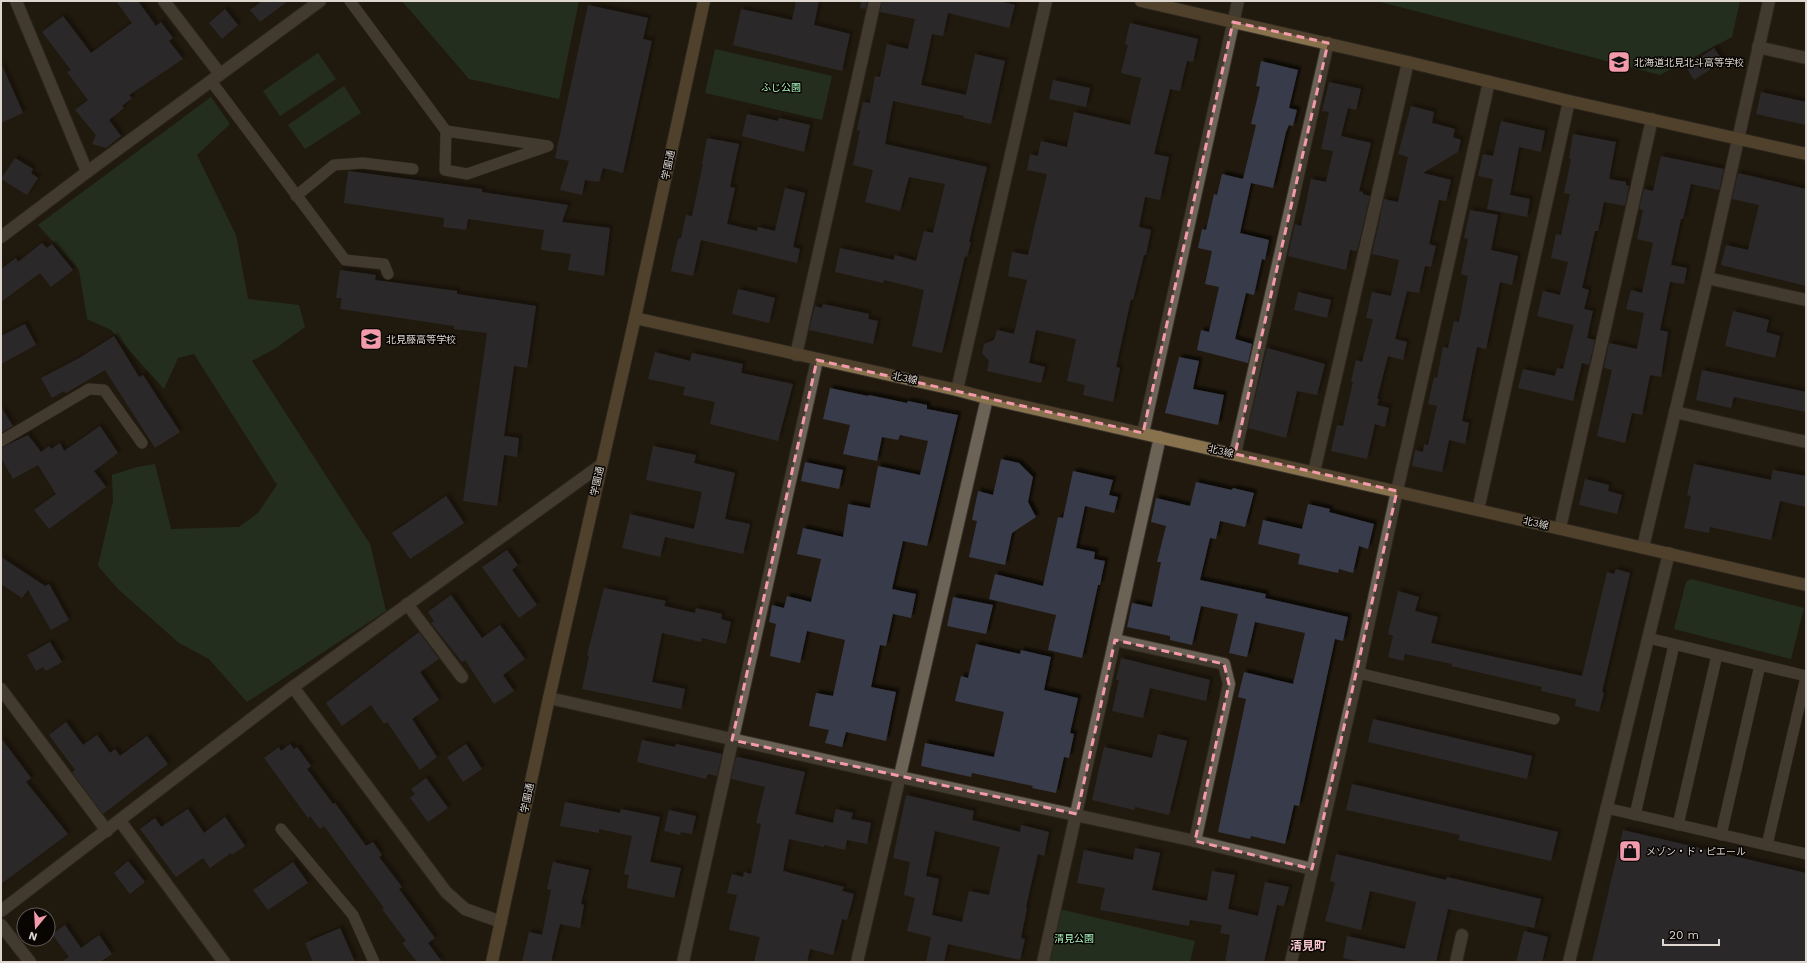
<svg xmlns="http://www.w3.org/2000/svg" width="1807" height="963" font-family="'Work Sans','Noto Sans JP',sans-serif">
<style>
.green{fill:#294832}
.building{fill:#393a48;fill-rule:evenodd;filter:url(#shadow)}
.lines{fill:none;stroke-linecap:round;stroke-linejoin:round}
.lane-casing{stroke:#39332e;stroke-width:12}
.street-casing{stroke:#39332e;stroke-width:14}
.secondary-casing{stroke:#39332e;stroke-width:14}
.lane{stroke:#6c6255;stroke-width:11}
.street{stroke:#6c6255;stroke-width:12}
.secondary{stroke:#88724e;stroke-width:12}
.marked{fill:none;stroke:#f39aab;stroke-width:3;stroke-dasharray:8 5;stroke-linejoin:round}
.labels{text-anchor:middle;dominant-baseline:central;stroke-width:3;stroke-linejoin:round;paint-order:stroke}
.poi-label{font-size:10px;fill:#ddd7d0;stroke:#080503;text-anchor:start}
.park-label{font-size:10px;fill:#aaf9bf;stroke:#080503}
.street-label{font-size:10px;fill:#ddd7d0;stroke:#080503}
.quarter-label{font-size:12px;font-weight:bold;fill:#f7c4cc;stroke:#080503}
</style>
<defs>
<filter id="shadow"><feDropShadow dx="3.5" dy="-3.5" stdDeviation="1" flood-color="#0009"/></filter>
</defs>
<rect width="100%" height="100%" fill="#21190e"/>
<g class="green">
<polygon points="402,1 579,1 559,99 469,79"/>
<polygon points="1377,1 1740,1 1732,37 1660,75"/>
<polygon points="715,49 832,76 822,120 705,93"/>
<polygon points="318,53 336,79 280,116 263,91"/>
<polygon points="344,86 361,113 305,149 288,125"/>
<polygon points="211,97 230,124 197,155 236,235 248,299 299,305 305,327 276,348 252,361 370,544 386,611 247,702 209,659 179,643 118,589 98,566 113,501 112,475 137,467 155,464 171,529 239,527 258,513 277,485 194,354 178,358 164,389 111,330 87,319 79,270 38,225"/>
<polygon points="1691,579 1804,608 1791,659 1674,629 1686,582"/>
<polygon points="1055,908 1195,941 1190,962 1043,962"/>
</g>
<g class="building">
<polygon points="116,1 138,1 156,26 161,22 173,38 169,41 183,59 129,95 132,98 122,106 124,108 109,120 121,136 106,148 92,144 96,135 75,110 88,100 67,72 71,70 42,32 63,16 91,53 132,23"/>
<polygon points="262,1 288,1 260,22 250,10"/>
<polygon points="796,1 819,1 814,25 850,34 842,71 733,45 741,9 792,20"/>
<polygon points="861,1 867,1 866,9 860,8"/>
<polygon points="882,1 999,1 1015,5 1009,28 948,13 943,36 932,34 921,85 966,95 975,54 1005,61 991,124 964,118 964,116 893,101 885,144 987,167 969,242 971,242 967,257 965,256 942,353 912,346 924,290 884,280 883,283 835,272 840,248 894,260 895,255 916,261 924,231 933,233 945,184 909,177 900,211 865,202 873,170 853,165 860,131 857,130 863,102 870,103 875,76 880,77 887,44 908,49 915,19 880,12"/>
<polygon points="588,5 648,18 643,39 652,41 623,173 603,168 599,182 585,180 582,195 560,190 569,161 555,158"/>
<polygon points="225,9 238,25 222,39 209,23"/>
<polygon points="1130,23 1198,39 1193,62 1187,61 1180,91 1170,89 1154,154 1169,157 1160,200 1145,197 1139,227 1151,230 1146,255 1144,255 1133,300 1131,299 1116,367 1120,368 1113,402 1083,395 1085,385 1067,381 1076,339 1036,330 1029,363 1045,367 1041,383 987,371 989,361 982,353 984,344 994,340 997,330 1014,334 1027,280 1008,276 1012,252 1028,255 1047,174 1027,170 1030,154 1038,156 1041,141 1067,147 1074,112 1130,125 1141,78 1121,73 1128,45 1125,44"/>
<polygon points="1714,48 1723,61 1694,80 1686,67"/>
<polygon points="1261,61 1298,70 1289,108 1297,110 1293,126 1289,125 1286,132 1273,188 1251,183 1240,233 1269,240 1265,260 1262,259 1254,295 1246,293 1235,339 1252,344 1248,363 1197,350 1201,330 1209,332 1219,287 1205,284 1212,251 1198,248 1202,229 1206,230 1214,194 1217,195 1222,174 1243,179 1256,125 1251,124 1260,87 1256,86"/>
<polygon points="1,63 23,113 1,123"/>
<polygon points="1053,80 1090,88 1086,107 1049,99"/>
<polygon points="1329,82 1361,89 1356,110 1348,108 1341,136 1371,143 1359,191 1363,192 1363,194 1370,196 1357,251 1350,250 1346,270 1288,256 1295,224 1301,226 1311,179 1326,182 1333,151 1321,149 1329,112 1322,111"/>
<polygon points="1761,92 1806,102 1806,125 1756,114"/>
<polygon points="1411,106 1434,112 1432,123 1455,129 1453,137 1461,140 1458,152 1423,173 1451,180 1446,201 1439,200 1429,244 1436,246 1431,267 1425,266 1419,293 1407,291 1395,339 1407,342 1403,360 1388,356 1377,399 1379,399 1377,405 1389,408 1385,427 1375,424 1367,459 1331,451 1337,425 1343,426 1353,382 1351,382 1356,360 1362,362 1373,319 1366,318 1372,292 1391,296 1399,260 1372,254 1384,199 1398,202 1408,157 1398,154"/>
<polygon points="747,114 778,121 779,118 810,125 804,152 742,136"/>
<polygon points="1501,121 1545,131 1541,152 1519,147 1510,195 1530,199 1527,217 1487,209 1493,179 1478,176 1483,154 1493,156"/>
<polygon points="1573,134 1616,142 1609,179 1626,182 1626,185 1629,186 1625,206 1604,202 1598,231 1595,231 1582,288 1589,290 1584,309 1593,311 1587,338 1595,340 1589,365 1582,363 1573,401 1518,388 1523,369 1555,376 1557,368 1563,369 1574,325 1537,316 1543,291 1560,295 1568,262 1551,258 1556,234 1561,235 1570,194 1564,193 1571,159 1569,158"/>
<polygon points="707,138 739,144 730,187 735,188 727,224 757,231 758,227 775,231 785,188 805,193 793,247 800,249 797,263 701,240 693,276 671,271 677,243 679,238 681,238 686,215 692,216 703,164 702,164"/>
<polygon points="1661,156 1724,169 1719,190 1691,184 1683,219 1681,219 1671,265 1687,268 1684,284 1670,282 1660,330 1668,332 1661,377 1650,375 1642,415 1632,413 1625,443 1597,436 1612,370 1604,368 1609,343 1637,349 1644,313 1626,309 1631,290 1642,293 1653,243 1637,239 1643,210 1639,209 1644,189 1653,191"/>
<polygon points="15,158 33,169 31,173 38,178 27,195 1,179"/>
<polygon points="348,171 482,189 482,192 568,205 562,222 610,228 604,276 568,270 571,254 541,250 544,230 468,219 466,230 443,227 444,218 344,203"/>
<polygon points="1738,173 1806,189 1806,286 1721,265 1726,245 1748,250 1759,205 1732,199"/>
<polygon points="1470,210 1498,215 1491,250 1518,256 1512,285 1500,282 1486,349 1477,347 1462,421 1469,423 1465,444 1449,440 1442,472 1412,466 1415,450 1423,452 1424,444 1428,445 1437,406 1428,404 1434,377 1437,378 1443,347 1448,348 1454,321 1459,322 1468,276 1461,274 1468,239 1464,238"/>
<polygon points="42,243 47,248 52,244 73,270 51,287 40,273 1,302 1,269 16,258 18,262"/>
<polygon points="340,270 376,275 375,280 457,291 457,294 536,306 527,368 514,366 504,436 519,438 517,457 504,455 497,506 463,501 487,333 454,329 454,326 340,309 342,298 336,298"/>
<polygon points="738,289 775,298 769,323 732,314"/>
<polygon points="1298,292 1331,300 1327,318 1294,310"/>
<polygon points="823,304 869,314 868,319 878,321 873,344 809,330 815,306 822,308"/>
<polygon points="1733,311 1769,320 1766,332 1780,336 1775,358 1725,346"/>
<polygon points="25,324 36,345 1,364 1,336"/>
<polygon points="114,336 139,377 143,375 180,432 155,448 105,370 66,393 64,391 52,398 41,378 81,357"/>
<polygon points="1267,348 1325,364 1317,395 1297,391 1286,438 1248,428"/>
<polygon points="655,352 690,361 692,353 743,364 741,373 793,384 778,441 710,424 715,402 683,395 685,387 648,379"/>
<polygon points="1179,357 1199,361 1193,389 1224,395 1218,425 1165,413"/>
<polygon points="1702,370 1806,392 1806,412 1734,397 1731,408 1696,400"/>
<polygon points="830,388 868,396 869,395 907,403 908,401 927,405 927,409 958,415 927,546 903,541 892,589 916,594 911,618 893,614 886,646 880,645 871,687 896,692 886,741 846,732 842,747 825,743 829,730 809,726 816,693 833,696 845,640 807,631 800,663 770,656 776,624 769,622 772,605 784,608 787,596 811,602 821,559 797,554 803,528 843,537 848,504 870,508 878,466 920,475 928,441 900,435 898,440 882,437 877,461 843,454 850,425 823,419"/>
<polygon points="1,407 13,426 1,433"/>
<polygon points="100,426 118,453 94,471 106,487 49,529 34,510 56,494 38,465 13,479 1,458 1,448 28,435 41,452 49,446 51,449 60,443 64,451"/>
<polygon points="653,446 696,455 694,463 735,473 725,519 750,524 743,554 665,537 660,557 622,548 630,514 694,529 702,492 646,480"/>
<polygon points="1001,459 1019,463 1033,477 1028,502 1036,517 1012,533 1005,565 969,557 977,521 972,520 978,491 993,495"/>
<polygon points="805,462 843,470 839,489 801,481"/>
<polygon points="1694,464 1771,480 1773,470 1806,476 1806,507 1780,501 1771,540 1710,527 1709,533 1684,528 1691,496 1687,495"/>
<polygon points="1073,471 1113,480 1109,495 1118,497 1114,513 1085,506 1076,548 1095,552 1094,559 1105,561 1100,585 1098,585 1082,658 1048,650 1056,615 989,599 995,574 1043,586 1058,517 1063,518"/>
<polygon points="1585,479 1609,485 1608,491 1622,495 1617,514 1579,505"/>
<polygon points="1196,482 1232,490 1233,488 1254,493 1245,527 1220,521 1216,539 1210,538 1200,580 1266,594 1265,598 1348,617 1343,641 1335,639 1299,806 1294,805 1285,844 1251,836 1250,839 1218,832 1246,699 1238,697 1244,672 1293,684 1305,633 1255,622 1247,657 1229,653 1238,614 1201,606 1192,645 1170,640 1170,636 1127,627 1132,603 1152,607 1161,562 1157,562 1166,526 1151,522 1156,498 1190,506"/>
<polygon points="446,496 464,523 410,559 392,533"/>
<polygon points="1308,504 1330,509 1329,512 1374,524 1368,549 1359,546 1353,573 1339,569 1338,573 1298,564 1300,554 1258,544 1263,520 1302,529"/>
<polygon points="507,550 518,565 512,570 537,605 519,618 482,567"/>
<polygon points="1,557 45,586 49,584 69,620 51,630 28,590 22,598 1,584"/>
<polygon points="1616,569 1630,573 1602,692 1604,693 1599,712 1575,706 1576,699 1541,691 1542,687 1451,666 1452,664 1405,654 1403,661 1388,657 1393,636 1388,634 1398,591 1419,597 1415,611 1438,617 1431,643 1582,676 1607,572 1614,574"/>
<polygon points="604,588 666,601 664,606 695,613 696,608 722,614 721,619 731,622 726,644 702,638 701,642 662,633 652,682 685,689 681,709 582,689 589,656 587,655"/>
<polygon points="451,595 482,638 500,625 525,659 503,675 514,691 494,704 465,660 462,662 431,623 434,621 428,612"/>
<polygon points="953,597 993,605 986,634 947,626"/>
<polygon points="419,632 439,659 420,672 439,700 412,719 437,757 420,770 387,722 384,724 371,705 342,726 326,703"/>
<polygon points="50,642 62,662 46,671 43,667 36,671 27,655"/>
<polygon points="976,644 1020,654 1021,650 1051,657 1044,690 1078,698 1070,733 1074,734 1069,758 1064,757 1056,793 1032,788 1033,786 972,773 971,777 921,766 925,743 994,757 1004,712 955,701 961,676 968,678"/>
<polygon points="1121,658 1210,680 1206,701 1150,688 1143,718 1112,711 1119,680 1116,680"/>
<polygon points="1373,719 1532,756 1527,779 1368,742"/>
<polygon points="66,722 83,745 97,735 110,753 115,749 120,756 147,736 168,764 103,814 72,772 75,770 49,735"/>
<polygon points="1158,734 1187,741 1169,815 1135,807 1134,810 1092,800 1104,747 1152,758"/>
<polygon points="1,738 31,778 26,782 68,834 1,884"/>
<polygon points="642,740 675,747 676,744 722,754 717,776 708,774 706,779 637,762"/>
<polygon points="290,744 294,749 297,747 311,766 307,769 333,804 335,803 366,846 373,842 382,855 379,857 402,887 399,889 435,938 428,943 442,962 417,962 402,943 406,941 382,909 384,908 324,826 320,829 310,816 308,818 264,758 279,747 281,751"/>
<polygon points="466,744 482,769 463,782 447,757"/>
<polygon points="738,757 805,772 795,814 833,823 836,809 853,813 851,819 871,823 867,844 847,840 845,850 824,845 824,847 789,839 783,871 844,887 842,891 854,894 847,920 842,919 833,955 810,949 807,962 754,962 760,937 729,930 737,895 727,893 732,874 743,877 744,872 751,874 761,824 756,823 765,787 731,779 736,758"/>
<polygon points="426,778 448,808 428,822 410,798 415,794 411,789"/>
<polygon points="1352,784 1558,832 1551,861 1458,840 1460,835 1346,810"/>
<path d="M906,795L974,811L972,820L1020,832L1021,825L1049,832L1044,856L1038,854L1026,907L1027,908L1021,938L1025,939L1020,960L948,944L944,962H926L931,937L907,931L915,898L904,895L910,862L893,858ZM935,831L1000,847L989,895L969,891L962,922L932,915L939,879L926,876Z"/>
<polygon points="565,802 620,813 621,809 660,817 650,862 681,868 674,898 627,888 629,875 624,874 632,836 599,829 599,833 560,826"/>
<polygon points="188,809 204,833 225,817 245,846 232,855 231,853 210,868 203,858 176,877 140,829 155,818 161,827"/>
<polygon points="669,810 696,816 692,834 681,832 680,835 664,831"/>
<polygon points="1623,830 1806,873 1806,962 1592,962"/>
<polygon points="1135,848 1160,853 1152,890 1207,901 1212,871 1235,875 1228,909 1258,916 1265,882 1289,887 1284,906 1277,905 1264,962 1225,962 1230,935 1220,933 1222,925 1190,920 1189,926 1100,910 1105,888 1077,883 1084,850 1133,860"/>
<polygon points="1336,854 1446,880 1447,877 1541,899 1534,928 1448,909 1436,962 1361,962 1343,958 1347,936 1405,949 1416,902 1370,891 1361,930 1325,921 1335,883 1330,881"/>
<polygon points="128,861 145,882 130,894 114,873"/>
<polygon points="293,862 308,883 268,910 253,890"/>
<polygon points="553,862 589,870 581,904 584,905 580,928 560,924 551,962 522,962 529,932 542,935 551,890 547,889"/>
<polygon points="65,925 81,948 99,935 112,954 100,962 61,962 69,957 52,934"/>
<polygon points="340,928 355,962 313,962 305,943"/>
<polygon points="1524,931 1548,937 1542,962 1516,962"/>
</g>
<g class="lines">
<g class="lane-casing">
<g id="lane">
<polyline points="350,1 446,131 445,170 467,174 548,146 446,131"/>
<polyline points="211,81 345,260 384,264 388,274"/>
<polyline points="296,196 334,165 363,163 413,169"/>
<polyline points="1,441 89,389 104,390 142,443"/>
<polyline points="1648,638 1806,676"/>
<polyline points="1358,673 1554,719"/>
<polyline points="1606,808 1806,854"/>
<polyline points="1635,815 1674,645"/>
<polyline points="1678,825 1717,655"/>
<polyline points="281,829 353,915 374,962"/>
<polyline points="1721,835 1760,665"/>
<polyline points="1767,845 1806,677"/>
</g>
</g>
<g class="street-casing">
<g id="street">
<polyline points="16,1 87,172"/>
<polyline points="164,1 220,74"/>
<polyline points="1758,47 1806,58"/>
<polyline points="1,237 87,172 320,1"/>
<polyline points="1707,278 1806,300"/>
<polyline points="796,355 875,1"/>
<polyline points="957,390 1046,1"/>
<polyline points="1675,412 1806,442"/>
<polyline points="1143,433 1238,1"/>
<polyline points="1235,454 1328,43"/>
<polyline points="1314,472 1408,62"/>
<polyline points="1478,510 1569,101"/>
<polyline points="1560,528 1652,119"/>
<polyline points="1643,547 1707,278 1769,1"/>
<polyline points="407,604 462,677"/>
<polyline points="1115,640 1224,664 1229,684 1195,841"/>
<polyline points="293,687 446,892 465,909 501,922"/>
<polyline points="1,689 107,831"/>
<polyline points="549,698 900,777 1195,841 1312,869"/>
<polyline points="120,821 224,962"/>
<polyline points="1,911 293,687 601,465"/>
<polyline points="1,925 30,962"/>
<polyline points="683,962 817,360"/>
<polyline points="857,962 987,398"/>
<polyline points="1043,962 1160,437"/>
<polyline points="1291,962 1358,673 1397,491 1489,82"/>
<polyline points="1456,962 1462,935"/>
<polyline points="1569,962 1669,553"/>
</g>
</g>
<g class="secondary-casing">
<g id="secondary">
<polyline points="1141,1 1408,62 1569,101 1806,154"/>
<polyline points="635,318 957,390 987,398 1806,585"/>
<polyline points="492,962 549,698 635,318 704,1"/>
</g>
</g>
<use href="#lane" class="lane"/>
<use href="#street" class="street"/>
<use href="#secondary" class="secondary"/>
</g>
<path d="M0 0H1807V963H0ZM1233,22L1328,43L1235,454L1397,491L1312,869L1195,841L1229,684L1224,664L1115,640L1077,814L732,740L817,360L1143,433Z" fill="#21190e" fill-opacity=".55" fill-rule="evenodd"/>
<path class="marked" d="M1233,22L1328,43L1235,454L1397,491L1312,869L1195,841L1229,684L1224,664L1115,640L1077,814L732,740L817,360L1143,433Z"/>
<defs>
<g id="school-square" transform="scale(1.15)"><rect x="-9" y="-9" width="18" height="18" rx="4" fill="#f39aab" stroke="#080503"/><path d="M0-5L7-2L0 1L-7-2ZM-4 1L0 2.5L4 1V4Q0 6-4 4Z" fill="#111"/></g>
<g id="shop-square" transform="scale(1.15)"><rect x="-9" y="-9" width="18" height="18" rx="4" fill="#f39aab" stroke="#080503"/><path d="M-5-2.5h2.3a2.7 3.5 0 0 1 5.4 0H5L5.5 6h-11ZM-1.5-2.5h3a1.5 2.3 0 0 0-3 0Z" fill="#111"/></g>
</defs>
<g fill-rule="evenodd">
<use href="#school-square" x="1619" y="62"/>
<use href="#school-square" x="371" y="339"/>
<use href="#shop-square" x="1630" y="851"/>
</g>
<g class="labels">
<g class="poi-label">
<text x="1634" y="62">北海道北見北斗高等学校</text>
<text x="386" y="339">北見藤高等学校</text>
<text x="1646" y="851">メゾン・ド・ピエール</text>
</g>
<g class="park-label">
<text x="781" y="87">ふじ公園</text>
<text x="1074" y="938">清見公園</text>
</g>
<g class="street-label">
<text transform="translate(668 165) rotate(-78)">学園通</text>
<text transform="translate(905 378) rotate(12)">北3線</text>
<text transform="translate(1221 451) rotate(13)">北3線</text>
<text transform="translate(597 481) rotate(-77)">学園通</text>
<text transform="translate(1536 523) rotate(13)">北3線</text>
<text transform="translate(527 798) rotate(-78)">学園通</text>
</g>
<g class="quarter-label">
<text x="1308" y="946">清見町</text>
</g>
</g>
<rect width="1807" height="963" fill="none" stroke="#ddd7d0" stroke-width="4"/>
<g transform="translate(36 927) rotate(198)"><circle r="19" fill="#080503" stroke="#5d5955"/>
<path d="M0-3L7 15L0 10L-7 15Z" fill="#f39aab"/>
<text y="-6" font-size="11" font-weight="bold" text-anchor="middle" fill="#ddd7d0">N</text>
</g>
<path d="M1663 939v6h56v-6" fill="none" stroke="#ddd7d0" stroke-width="2"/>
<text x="1669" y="939" font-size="12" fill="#ddd7d0" stroke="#080503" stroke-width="3" paint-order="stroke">20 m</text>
</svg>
